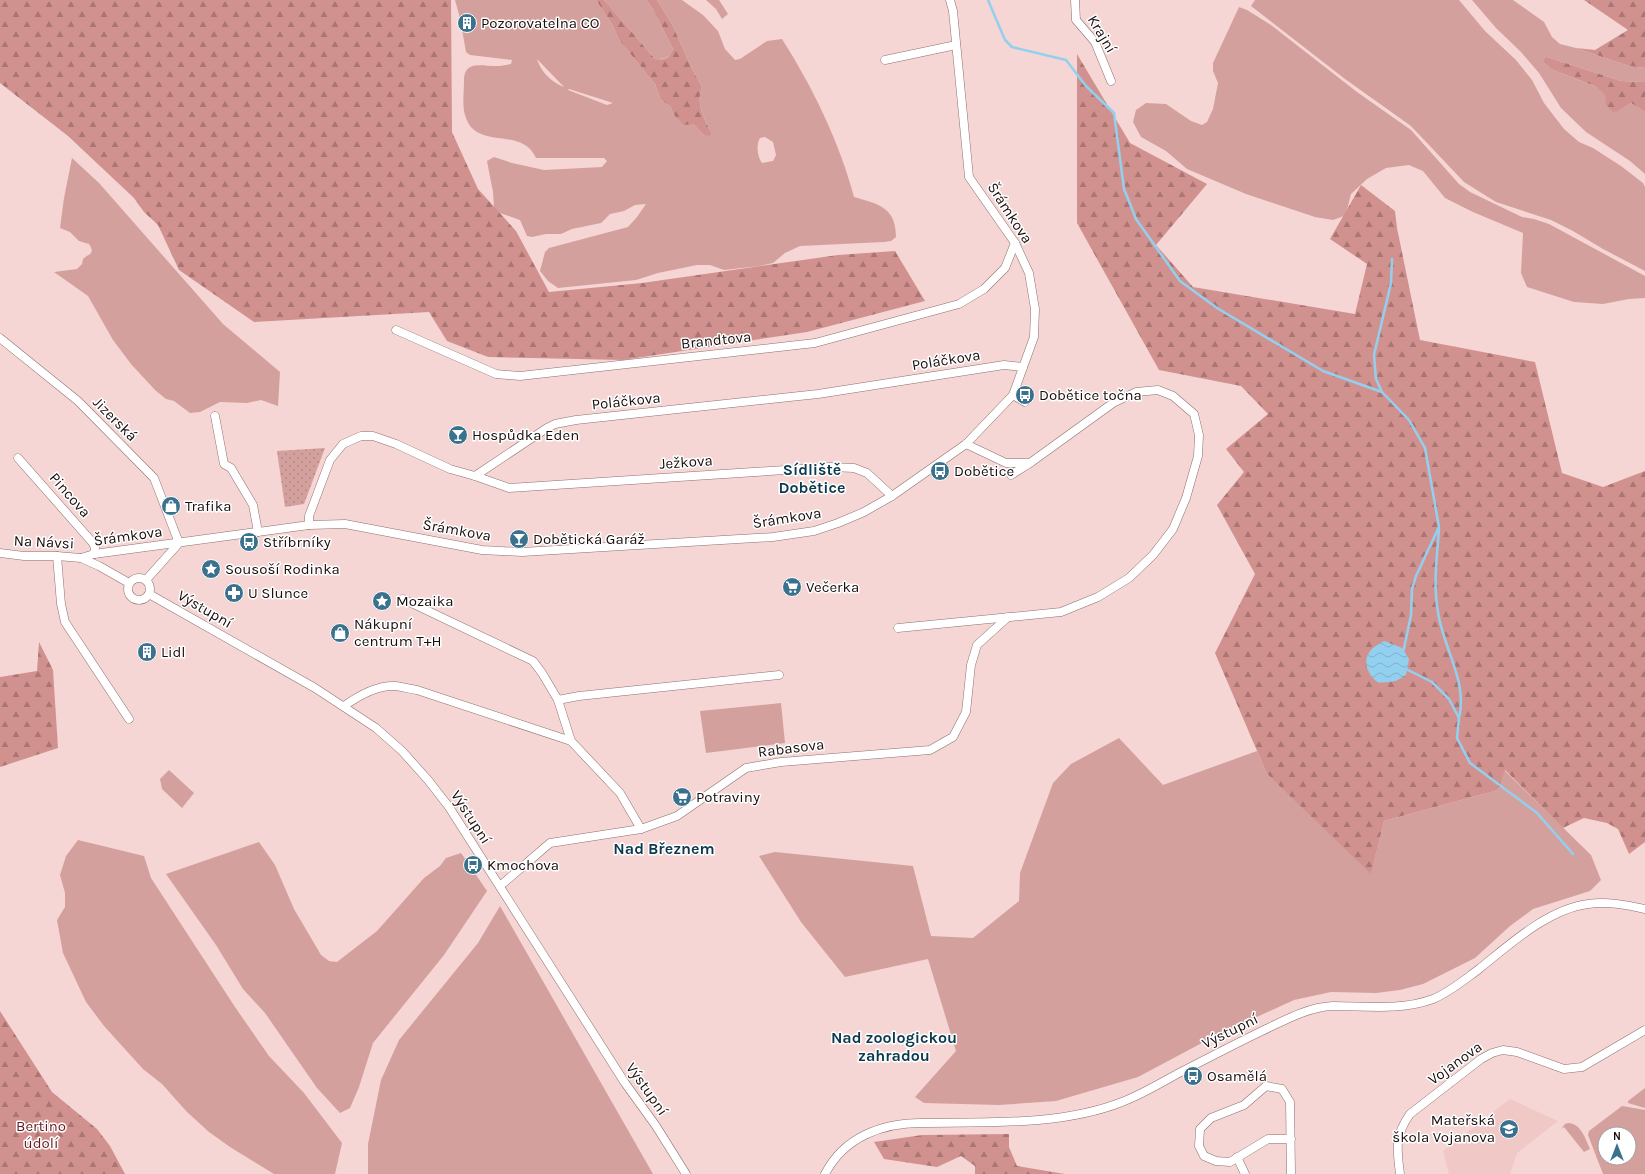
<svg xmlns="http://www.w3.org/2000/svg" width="1645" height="1174" font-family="Karla,sans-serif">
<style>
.built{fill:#f0c8c6}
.grass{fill:#d4a09d;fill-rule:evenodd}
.forest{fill:url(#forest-firs)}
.park{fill:url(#park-dots)}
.water{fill:url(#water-waves)}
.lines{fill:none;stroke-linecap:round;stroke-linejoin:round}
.stream{stroke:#93d0f0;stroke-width:2.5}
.minor-casing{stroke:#8c706f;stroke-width:9}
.minor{stroke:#fff;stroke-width:8}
.labels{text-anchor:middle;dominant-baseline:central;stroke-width:3;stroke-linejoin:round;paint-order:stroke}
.poi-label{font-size:15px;fill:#170d0c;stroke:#fff;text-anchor:start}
.street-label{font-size:15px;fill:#170d0c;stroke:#fff}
.park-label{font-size:15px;fill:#651b1e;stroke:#fff}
.neighbourhood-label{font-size:16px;font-weight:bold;fill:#0b3a4f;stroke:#fff}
</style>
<defs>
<pattern id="forest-firs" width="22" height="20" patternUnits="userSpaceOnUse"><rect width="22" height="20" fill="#d1928f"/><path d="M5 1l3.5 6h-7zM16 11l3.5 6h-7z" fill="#a97673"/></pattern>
<pattern id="park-dots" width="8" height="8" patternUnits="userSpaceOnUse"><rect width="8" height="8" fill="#d4a09d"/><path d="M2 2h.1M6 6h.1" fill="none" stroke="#b58986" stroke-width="1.8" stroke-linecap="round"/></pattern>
<pattern id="water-waves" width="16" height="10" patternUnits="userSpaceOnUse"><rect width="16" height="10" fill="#93d0f0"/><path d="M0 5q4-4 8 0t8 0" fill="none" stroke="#7eb1cd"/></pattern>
</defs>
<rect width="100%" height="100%" fill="#f5d6d4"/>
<polygon class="built" points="1510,1099 1558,1121 1517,1153 1510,1174 1449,1174 1443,1151"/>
<g class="grass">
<path d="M455,0H596L612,24L619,40L655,84L661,100L670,106L674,115L693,124L704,135H709L711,132C703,117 696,103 702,87L691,67L672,24L657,0H682L703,15L718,31L725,49L735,60L740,59L767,41L782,39C812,86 840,143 854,197C878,204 896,207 896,237L891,241L884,242L800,246L785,253L773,263L760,266L724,270L710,265H697L658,273L636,280L558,288L548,281L540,271L545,252L549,248L628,227L637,217L646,204L635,205L624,211L610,214L601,223L572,229L561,234H546L532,237L527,236L520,220L497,212L494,207L493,192L487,161L494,157L512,163L544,170L602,167L607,161L604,158H536C521,125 475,152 465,115C462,105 464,92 464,81C464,60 481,66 496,66C501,66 506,65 511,64L512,60L470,55L466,52L460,18ZM537,59L564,87C551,82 541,72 537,59ZM568,90L569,89L613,103L607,105ZM765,137L773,142L776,155L773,161L762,163C757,156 756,145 760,138Z"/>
<path d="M604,0H646L653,9L673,49C669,59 665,59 655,59Z"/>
<polygon points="706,0 719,0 728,14 722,19 716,9"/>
<polygon points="1255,0 1459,0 1485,31 1516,60 1532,80 1544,103 1564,129 1579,142 1593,148 1621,166 1643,183 1645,187 1645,271 1603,249 1573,231 1551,220 1496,202 1464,182 1411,126 1345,79 1251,6"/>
<polygon points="1472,0 1513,0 1544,22 1552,37 1560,44 1576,48 1629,66 1645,68 1645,82 1621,81 1547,57 1553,70 1595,86 1606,95 1619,111 1631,103 1645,112 1645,174 1630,161 1586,132 1561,108 1539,73 1521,52 1496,28"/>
<polygon points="1239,7 1247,10 1271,25 1357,92 1411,130 1459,184 1470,192 1522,217 1534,219 1549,224 1645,276 1645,298 1629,299 1603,304 1574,302 1527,287 1521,273 1523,233 1473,212 1445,198 1423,171 1409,165 1386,168 1367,179 1351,194 1347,210 1344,216 1333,220 1315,217 1246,194 1187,169 1166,151 1141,137 1133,122 1136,110 1146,103 1166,104 1191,121 1202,125 1207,122 1213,109 1218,83 1213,71 1213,63"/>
<path d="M72,158L99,183L223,324L280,372L278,406L261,400L247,403L220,402L200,412L190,413L174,401L166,399L155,390L131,364L113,340L88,296L54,272L77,269L82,264L83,259C88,254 96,254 89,244L79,241L70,232L60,228L64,198Z"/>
<polygon points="781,703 785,743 706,753 700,711"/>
<polygon points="1119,738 1163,785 1257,751 1267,774 1371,873 1384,821 1498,790 1504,770 1591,855 1601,880 1590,891 1533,909 1510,926 1475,958 1423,984 1400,990 1376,993 1331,992 1294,1000 1215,1036 1138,1077 1056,1101 999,1105 924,1103 915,1097 956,1051 928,959 845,977 801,922 759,856 775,852 913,866 931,936 973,938 1019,901 1020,873 1053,783 1071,764"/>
<polygon points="169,770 194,793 182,808 162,789 160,779"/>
<polygon points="78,840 144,856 151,878 235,1007 269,1056 304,1093 342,1143 335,1174 274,1174 230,1147 209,1132 187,1112 162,1084 143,1069 104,1026 86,1002 63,953 57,920 65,907 65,893 60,875 66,856"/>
<polygon points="259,842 275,865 294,909 321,955 329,961 337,962 377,931 424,878 440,866 446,858 461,853 487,891 444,955 373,1043 359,1087 350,1108 340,1113 317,1088 265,1013 243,989 216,945 166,874"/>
<polygon points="500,906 653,1174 368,1174 368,1144 381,1080 399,1040 478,943"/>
<polygon points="1645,1088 1645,1108 1628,1103 1628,1101"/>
<path d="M1622,1106L1645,1110V1174H1603L1588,1135L1589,1131ZM1605,1134H1629V1158H1605Z"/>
<path d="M1568,1123C1581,1123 1586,1140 1590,1149L1584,1152L1564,1127L1561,1129L1565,1124Z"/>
</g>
<g class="forest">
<polygon points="0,0 451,0 452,132 478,189 516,231 549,292 642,283 838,255 895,251 925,301 807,332 623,360 488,357 447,341 429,312 254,322 179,270 158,225 144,212 134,198 68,136 0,83"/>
<path d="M596,0H604L655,59C665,60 669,59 673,49L653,9L646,0H657L672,24L691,67L702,87C696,103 703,117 711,132L710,136L704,135L693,124L684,125L674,115L670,106L661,100L655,84L619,40L612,24Z"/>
<polygon points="1584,0 1645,0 1645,68 1629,66 1576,48 1595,50 1628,30"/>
<polygon points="1077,54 1130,143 1207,184 1156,245 1193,287 1355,314 1367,264 1330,239 1361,185 1395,211 1397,228 1420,340 1535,362 1562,473 1603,487 1645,471 1645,842 1629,854 1618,829 1607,823 1584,818 1563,828 1505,770 1498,790 1384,821 1371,874 1267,774 1215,653 1255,574 1217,505 1244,472 1226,449 1268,414 1241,386 1159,370 1077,223"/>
<polygon points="1547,57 1621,81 1645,82 1645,112 1631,103 1619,111 1613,112 1606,105 1605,95 1595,86 1553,70 1543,60"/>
<polygon points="39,642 53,670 58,748 0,767 0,677 37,671"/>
<polygon points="0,1011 52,1092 97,1129 110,1146 125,1174 0,1174"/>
<polygon points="1009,1134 1009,1147 1017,1166 1065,1174 975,1174 975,1166 961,1156 937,1167 884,1159 874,1142 922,1135"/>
</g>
<polygon class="park" points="325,448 304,504 285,507 277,451"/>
<path class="water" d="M1384,641L1402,648L1409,659L1406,675L1396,681L1379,683C1368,676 1360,659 1373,648C1376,645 1381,643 1384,641Z"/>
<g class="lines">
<g class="stream">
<polyline points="988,0 1005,40 1012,47 1066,60 1086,86 1114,113 1124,189 1136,219 1180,281 1217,308 1323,371 1382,392 1409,420 1425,448 1439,527 1416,576 1412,589 1411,615 1403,653"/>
<polyline points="1382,392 1376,379 1374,355 1391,283 1392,259"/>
<path d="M1439,529C1437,557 1433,585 1438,612C1443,648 1468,681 1459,718"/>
<polyline points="1406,669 1432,682 1449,699 1459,718 1457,738 1470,763 1537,813 1573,854"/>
</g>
<g class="minor-casing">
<g id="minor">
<polyline points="1075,0 1076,20 1095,42 1111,81"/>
<polyline points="885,60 956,45"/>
<polyline points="396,330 496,374 520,376 815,343 959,304 984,289 1005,268 1015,243"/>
<polyline points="0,338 78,401 154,478 179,543"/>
<polyline points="1013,395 1025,402"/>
<polyline points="215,416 224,464 231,468 253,505 258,532"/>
<polyline points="18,458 93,543 95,548 94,554"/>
<polyline points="1011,475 1030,463"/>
<polyline points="475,476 547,428 555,424 576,420 818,394 1004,365 1023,367"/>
<polyline points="309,525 309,516 330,460 343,444 361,436 373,436 396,444 450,469 475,476 509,488 831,467 854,468 867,473 892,496"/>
<polyline points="0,553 24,556 57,556 81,558 99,566 129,583"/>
<polyline points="57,556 61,604 65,622 129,719"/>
<polyline points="81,558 94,554 309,525 345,524 482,550 522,552 773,537 814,531 838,523 864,512 892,496 966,444 1013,395 1034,337 1035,309 1029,273 1015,243 969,177 953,11 950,0"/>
<circle cx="139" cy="589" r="11"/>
<polyline points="146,580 179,543"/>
<polyline points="149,594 315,688 376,728 402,751 428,780 449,807 625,1083 656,1126 686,1174"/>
<polyline points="403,599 533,661 542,673 558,700"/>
<polyline points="898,628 1061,612 1098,597 1129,578 1153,555 1173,529 1186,498 1198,456 1199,435 1194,414 1173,396 1158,390 1136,392 1113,403 1030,463 1006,463 966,444"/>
<path d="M344,706C358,696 378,685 395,686C403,687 410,689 417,690L571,741L620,793L641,829"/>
<polyline points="571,741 558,700 579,696 779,675"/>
<polyline points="500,886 550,843 641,829 677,816 746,768 781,762 930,750 953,737 966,712 971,665 977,645 1008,617"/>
<polyline points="1291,1139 1268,1139 1230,1162 1216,1161 1204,1156 1199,1146 1200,1129 1211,1118 1244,1105 1266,1086 1282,1089 1290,1102 1291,1174"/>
<polyline points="1237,1157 1245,1174"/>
<path d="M825,1174C844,1137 882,1123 921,1123C985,1122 1061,1126 1122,1102C1143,1094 1162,1082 1181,1072C1208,1058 1235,1044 1262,1031C1285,1020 1308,1007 1333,1006C1366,1006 1401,1011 1433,999C1450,992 1464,980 1479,969C1509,945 1548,909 1588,904C1607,901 1626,905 1645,909"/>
<path d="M1400,1174C1397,1148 1394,1137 1410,1114L1481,1059L1492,1053L1503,1050L1517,1052L1564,1069L1582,1067L1645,1030"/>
</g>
</g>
<use href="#minor" class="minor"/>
</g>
<defs>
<g id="building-disc" transform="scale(1)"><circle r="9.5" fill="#3a718c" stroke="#fff"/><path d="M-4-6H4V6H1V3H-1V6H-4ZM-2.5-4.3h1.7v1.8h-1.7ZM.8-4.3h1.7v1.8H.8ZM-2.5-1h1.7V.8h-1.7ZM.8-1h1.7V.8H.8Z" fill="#fff"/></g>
<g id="bus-disc" transform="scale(1)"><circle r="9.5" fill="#3a718c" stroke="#fff"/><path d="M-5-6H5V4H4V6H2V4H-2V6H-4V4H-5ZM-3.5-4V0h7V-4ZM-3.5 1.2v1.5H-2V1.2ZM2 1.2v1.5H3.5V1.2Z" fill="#fff"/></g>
<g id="bar-disc" transform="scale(1)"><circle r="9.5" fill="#3a718c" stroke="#fff"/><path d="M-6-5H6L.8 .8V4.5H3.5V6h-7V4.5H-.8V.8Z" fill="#fff"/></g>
<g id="shop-disc" transform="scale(1)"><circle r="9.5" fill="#3a718c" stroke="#fff"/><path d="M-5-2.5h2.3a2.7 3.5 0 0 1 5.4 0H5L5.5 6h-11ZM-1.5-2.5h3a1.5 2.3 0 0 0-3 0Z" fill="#fff"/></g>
<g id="sight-disc" transform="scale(1)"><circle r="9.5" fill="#3a718c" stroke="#fff"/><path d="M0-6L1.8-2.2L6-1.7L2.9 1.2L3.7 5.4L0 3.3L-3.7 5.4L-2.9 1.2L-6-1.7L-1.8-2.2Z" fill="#fff"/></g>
<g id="supermarket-disc" transform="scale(1)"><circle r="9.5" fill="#3a718c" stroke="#fff"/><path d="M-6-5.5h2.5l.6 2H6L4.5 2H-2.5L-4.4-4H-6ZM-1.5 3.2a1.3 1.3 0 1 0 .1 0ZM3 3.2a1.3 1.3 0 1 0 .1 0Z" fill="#fff"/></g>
<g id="pharmacy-disc" transform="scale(1)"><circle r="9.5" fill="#3a718c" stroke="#fff"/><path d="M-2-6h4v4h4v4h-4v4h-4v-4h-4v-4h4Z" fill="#fff"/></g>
<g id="school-disc" transform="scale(1)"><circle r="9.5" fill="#3a718c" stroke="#fff"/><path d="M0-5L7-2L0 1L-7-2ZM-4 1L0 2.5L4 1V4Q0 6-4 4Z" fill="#fff"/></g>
</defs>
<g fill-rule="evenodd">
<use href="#building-disc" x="467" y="23"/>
<use href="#bus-disc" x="1025" y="395"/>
<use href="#bar-disc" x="458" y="435"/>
<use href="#bus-disc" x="940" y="471"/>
<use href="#shop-disc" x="171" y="506"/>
<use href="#bar-disc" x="519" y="539"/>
<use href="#bus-disc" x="249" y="542"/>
<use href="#sight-disc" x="211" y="569"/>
<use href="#supermarket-disc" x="792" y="587"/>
<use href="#pharmacy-disc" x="234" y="593"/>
<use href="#sight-disc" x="382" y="601"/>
<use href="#shop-disc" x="340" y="633"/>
<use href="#building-disc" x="147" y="652"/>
<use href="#supermarket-disc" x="682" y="797"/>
<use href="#bus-disc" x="473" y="865"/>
<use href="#bus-disc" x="1193" y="1076"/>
<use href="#school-disc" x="1509" y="1129"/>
</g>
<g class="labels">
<g class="poi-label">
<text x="481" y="23">Pozorovatelna CO</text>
<text x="1039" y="395">Dobětice točna</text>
<text x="472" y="435">Hospůdka Eden</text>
<text x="954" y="471">Dobětice</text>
<text x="185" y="506">Trafika</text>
<text x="533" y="539">Dobětická Garáž</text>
<text x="263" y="542">Stříbrníky</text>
<text x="225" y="569">Sousoší Rodinka</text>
<text x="806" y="587">Večerka</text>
<text x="248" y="593">U Slunce</text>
<text x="396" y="601">Mozaika</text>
<text x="354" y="624">Nákupní<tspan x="354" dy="17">centrum T+H</tspan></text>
<text x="161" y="652">Lidl</text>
<text x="696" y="797">Potraviny</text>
<text x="487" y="865">Kmochova</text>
<text x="1207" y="1076">Osamělá</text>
<text x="1495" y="1120" text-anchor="end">Mateřská<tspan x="1495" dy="17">škola Vojanova</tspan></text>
</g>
<g class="street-label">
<text transform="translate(1102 34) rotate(59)">Krajní</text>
<text transform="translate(1010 213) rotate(57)">Šrámkova</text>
<text transform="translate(716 340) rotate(-6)">Brandtova</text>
<text transform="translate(946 360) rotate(-9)">Poláčkova</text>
<text transform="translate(626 401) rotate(-6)">Poláčkova</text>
<text transform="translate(115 419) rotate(45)">Jizerská</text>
<text transform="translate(686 462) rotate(-4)">Ježkova</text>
<text transform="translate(70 495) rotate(49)">Pincova</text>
<text transform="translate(787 518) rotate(-9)">Šrámkova</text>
<text transform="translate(457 530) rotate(10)">Šrámkova</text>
<text transform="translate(128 536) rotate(-8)">Šrámkova</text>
<text transform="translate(44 542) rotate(3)">Na Návsi</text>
<text transform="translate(205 609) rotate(30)">Výstupní</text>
<text transform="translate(791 748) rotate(-7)">Rabasova</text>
<text transform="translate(471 817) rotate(57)">Výstupní</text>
<text transform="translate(1230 1031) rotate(-26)">Výstupní</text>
<text transform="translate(1455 1063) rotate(-36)">Vojanova</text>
<text transform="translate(647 1089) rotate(55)">Výstupní</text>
</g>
<g class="park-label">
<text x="41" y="1126">Bertino<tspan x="41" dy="17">údolí</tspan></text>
</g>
<g class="neighbourhood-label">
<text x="812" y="469">Sídliště<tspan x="812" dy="18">Dobětice</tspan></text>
<text x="664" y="848">Nad Březnem</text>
<text x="894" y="1037">Nad zoologickou<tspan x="894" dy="18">zahradou</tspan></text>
</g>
</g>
<g transform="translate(1617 1146)"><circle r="19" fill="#ffffff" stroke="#a29e9e"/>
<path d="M0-3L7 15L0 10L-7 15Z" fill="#3a718c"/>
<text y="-6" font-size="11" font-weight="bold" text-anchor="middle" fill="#170d0c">N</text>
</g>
</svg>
